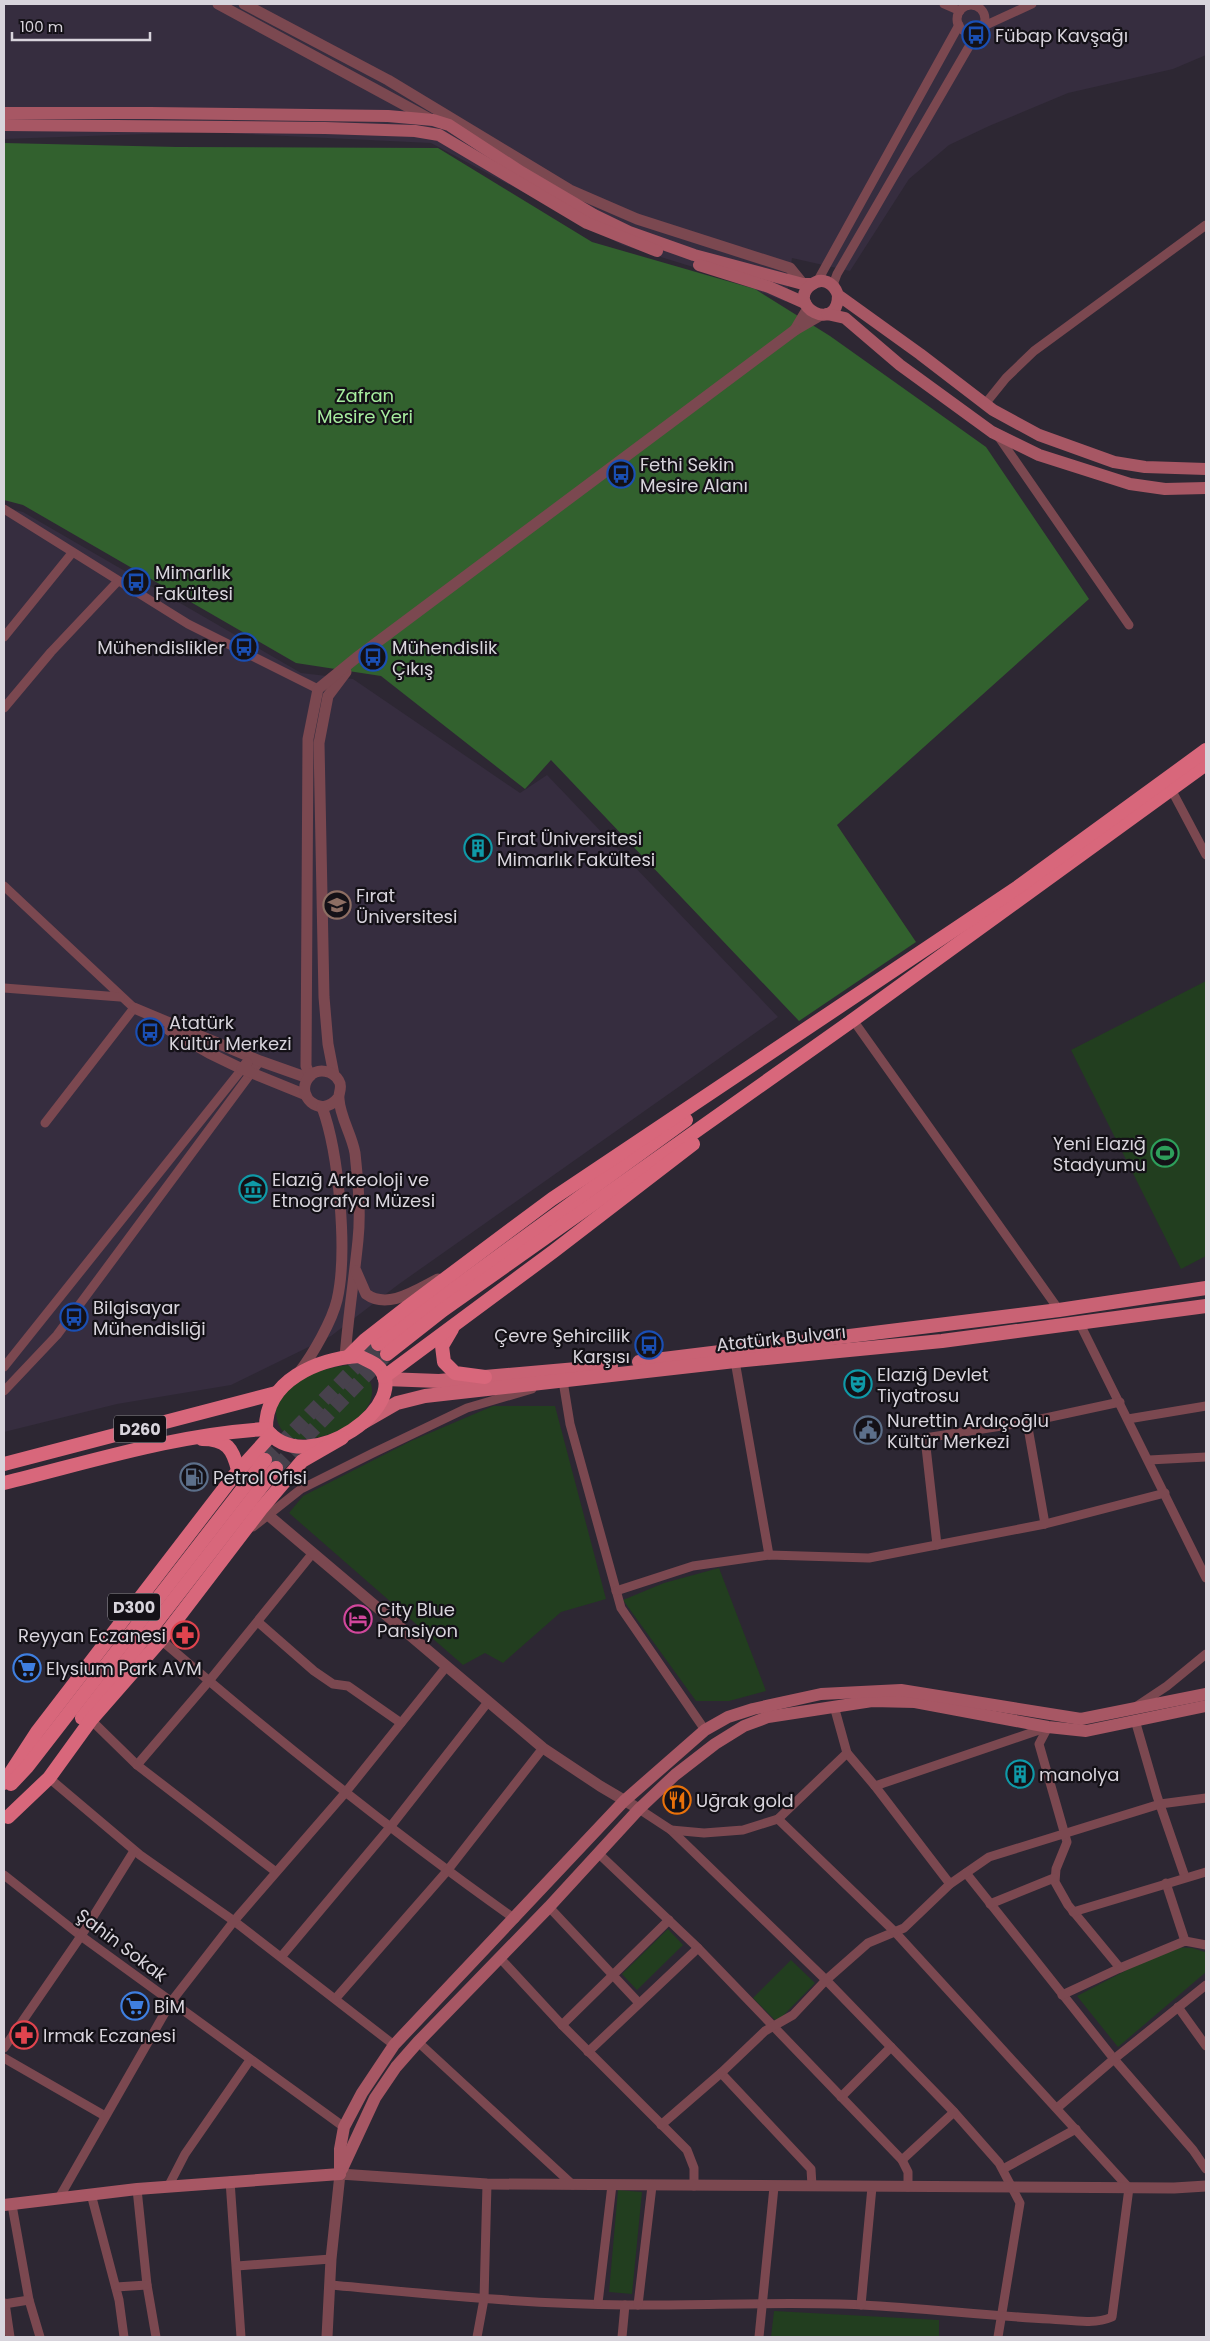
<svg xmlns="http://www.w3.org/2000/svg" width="1210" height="2341" font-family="Poppins,sans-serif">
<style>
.built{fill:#362d3f}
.green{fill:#223e1f}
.forest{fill:#32612e}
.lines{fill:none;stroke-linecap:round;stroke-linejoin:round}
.trunk-tunnel{stroke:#47414c;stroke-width:14;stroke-dasharray:14 7;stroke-linecap:butt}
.minor{stroke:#7b4850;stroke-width:9}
.tertiary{stroke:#7b4850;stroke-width:11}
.secondary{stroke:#a75764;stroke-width:12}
.primary{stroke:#c96274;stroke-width:14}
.trunk{stroke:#d8677b;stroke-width:14}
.labels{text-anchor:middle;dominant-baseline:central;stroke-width:4.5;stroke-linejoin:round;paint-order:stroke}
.shield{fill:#141117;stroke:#9d9aa1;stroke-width:1}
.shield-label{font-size:16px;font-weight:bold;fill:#d8d4dc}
.poi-label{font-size:18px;fill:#d8d4dc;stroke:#141117;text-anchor:start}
.park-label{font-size:18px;fill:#a7ed9f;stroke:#141117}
.street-label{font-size:18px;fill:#d8d4dc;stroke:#141117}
</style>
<rect width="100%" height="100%" fill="#2d2733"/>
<g class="built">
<polygon points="4,4 1206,4 1206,55 1173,69 1068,93 989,126 949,145 909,179 850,271 792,258 786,302 719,275 622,245 431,143 203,132 4,139"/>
<polygon points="4,507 23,512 301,673 353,679 520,793 547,775 778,1017 399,1284 331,1336 231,1385 117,1404 4,1432"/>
</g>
<g class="green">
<polygon points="1206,981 1206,1256 1181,1269 1071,1050"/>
<path d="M350,1365C384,1378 375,1409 349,1425C334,1434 315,1440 298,1439C290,1439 283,1433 280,1427C260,1386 321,1367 350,1365Z"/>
<polygon points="493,1406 555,1406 606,1599 561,1612 503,1663 485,1653 463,1665 289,1513 303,1496 411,1441"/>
<polygon points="719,1568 766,1691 729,1701 696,1701 623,1600 664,1583"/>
<polygon points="668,1929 683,1945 637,1990 622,1974"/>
<polygon points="1171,1947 1192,1948 1205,1952 1206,1972 1118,2047 1077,1996"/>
<polygon points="791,1960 815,1983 777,2022 753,1998"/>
<polygon points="618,2190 642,2192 632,2294 609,2292"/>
<polygon points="774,2311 939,2320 939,2337 771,2337"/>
</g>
<polygon class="forest" points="4,143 177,147 438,148 592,242 755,289 830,336 986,447 1089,599 837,825 916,942 799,1021 551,760 525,789 381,676 296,663 23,505 4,500"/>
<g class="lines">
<g class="trunk-tunnel">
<polyline points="265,1460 378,1344"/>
<polyline points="276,1468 384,1357"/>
</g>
<g class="minor">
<polyline points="944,4 960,11"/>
<circle cx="971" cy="19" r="14"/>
<polyline points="984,26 1032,4"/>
<polyline points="817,282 959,25"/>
<polyline points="833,285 837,274 978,31"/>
<polyline points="985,404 1006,378 1034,351 1206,225"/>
<polyline points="998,436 1129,625"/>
<polyline points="4,509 188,624 318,689"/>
<polyline points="4,637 72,553"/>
<polyline points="4,708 51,652 118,581"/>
<polyline points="1171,789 1206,855"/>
<polyline points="4,886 134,1008 45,1123"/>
<polyline points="4,988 120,997"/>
<polyline points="853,1020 1059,1310"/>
<polyline points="1080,1324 1206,1578"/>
<polyline points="735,1361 769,1555"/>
<polyline points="4,1367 242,1069"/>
<polyline points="559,1382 563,1381 570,1424 621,1608 705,1730"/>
<polyline points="4,1391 57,1335 260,1061"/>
<polyline points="1128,1419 1206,1406"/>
<polyline points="1027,1422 1045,1524"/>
<polyline points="1149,1460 1206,1457"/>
<polyline points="253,1527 301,1489 373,1453 467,1408 532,1389"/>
<polyline points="937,1545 925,1438 1027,1422 1120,1402"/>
<polyline points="616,1591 693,1566 769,1555 869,1558 1045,1524 1165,1493"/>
<polyline points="258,1622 314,1671 333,1684 348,1686 401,1723"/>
<path d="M161,1640C275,1738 392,1832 515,1919"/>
<polyline points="834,1706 847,1753"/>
<polyline points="1137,1706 1167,1686 1206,1654"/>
<polyline points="91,1720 137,1765 276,1872"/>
<polyline points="1135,1720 1157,1796 1185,1877"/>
<polyline points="1048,1727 1039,1744 1067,1842 1056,1869 1055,1882 1068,1905 1120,1968"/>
<polyline points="137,1765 209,1681 312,1554"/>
<polyline points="49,1778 140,1855 234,1921 394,2045"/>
<polyline points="875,1786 1045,1728"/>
<polyline points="639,1809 671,1830 826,1980 954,2112 999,2163 1020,2203 998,2337"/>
<polyline points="671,1830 704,1833 743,1830 778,1819 847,1753 875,1786 950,1884"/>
<polyline points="598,1853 698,1948 902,2160 954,2112"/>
<polyline points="966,1873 1114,2059 1193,2150 1206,2169"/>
<polyline points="4,1875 81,1936 344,2127"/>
<polyline points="1166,1883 1185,1941"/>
<polyline points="990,1904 1054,1878"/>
<polyline points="549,1907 639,2003"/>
<polyline points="1073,1912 1206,1872"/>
<polyline points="281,1957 391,1826 488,1702"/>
<polyline points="499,1957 562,2025 687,2150 694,2168 694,2186"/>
<polyline points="1062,1995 1120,1968 1185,1941 1206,1945"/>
<polyline points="336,1998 447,1871 543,1748"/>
<polyline points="1178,2007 1206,2046"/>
<polyline points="562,2025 669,1920"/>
<polyline points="418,2042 573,2185"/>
<polyline points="4,2048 81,1936 134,1851"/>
<polyline points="588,2052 698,1948"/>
<polyline points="4,2058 105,2116"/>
<polyline points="721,2073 811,2169 812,2186"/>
<polyline points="841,2097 891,2047"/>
<polyline points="1057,2108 1114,2059 1206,1985"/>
<polyline points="661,2125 721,2073 765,2031 793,2015 826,1980 868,1943 904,1928 950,1884 989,1857 1160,1804 1206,1798"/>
<polyline points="902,2160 908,2172 908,2187"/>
<polyline points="1003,2169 1076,2129"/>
<polyline points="230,2181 241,2337"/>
<polyline points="168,2187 185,2154 250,2060"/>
<polyline points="137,2189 147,2285 156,2337"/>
<polyline points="91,2194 119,2300 124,2337"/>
<polyline points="59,2198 171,2002 234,1921 345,1793 446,1667"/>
<polyline points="12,2205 29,2300 40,2337"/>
<polyline points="237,2266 331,2259"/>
<path d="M331,2285C429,2294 527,2304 625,2305C704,2306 783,2301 862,2305C925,2308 987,2316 1050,2319C1070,2320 1094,2325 1112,2317L1129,2188L895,1932L778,1819"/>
<polyline points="116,2287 147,2285"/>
<polyline points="5,2303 10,2337"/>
<polyline points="598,2303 612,2185"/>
<polyline points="4,2304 29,2300"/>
<polyline points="638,2305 652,2186"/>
<polyline points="861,2305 872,2187"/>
<polyline points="477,2337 484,2299 487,2184"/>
<polyline points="622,2337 625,2305"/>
<polyline points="759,2337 774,2187"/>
</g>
<g class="tertiary">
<polyline points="218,4 432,120"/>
<polyline points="244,4 388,80 570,190 637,219 790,268 803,284"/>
<polyline points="808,308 795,330 821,315"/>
<polyline points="134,1008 260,1061 308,1078"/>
<polyline points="169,1030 209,1053 242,1069"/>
<polyline points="247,1063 242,1069 306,1095"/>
<polyline points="334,1075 328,1044 324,997 319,743 328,696 346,672"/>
<polyline points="310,1076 306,1066 308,739 318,689 356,658 795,330"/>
<path d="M338,1098C320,1120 293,1094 310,1076C318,1068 333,1070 339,1081C343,1087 338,1093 339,1099C340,1117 352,1135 355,1153C358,1182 361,1212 358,1240C354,1280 348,1318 345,1357"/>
<path d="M356,1271L366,1294C388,1310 416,1290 438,1279"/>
<path d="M300,1371C313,1354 332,1321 337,1300C348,1253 339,1153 322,1107"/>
<polyline points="261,1509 543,1748 600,1786 639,1809"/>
<polyline points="327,2337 331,2259 340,2174 487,2184 1174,2188 1206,2186"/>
</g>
<g class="secondary">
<polyline points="4,113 150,113 388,116 433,120 449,125 521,172 594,215 629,232 694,255 803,284 812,284"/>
<polyline points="4,125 325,128 415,131 439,135 587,223 657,251"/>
<polyline points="699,265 769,287 805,303"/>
<path d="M838,295C838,335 785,305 811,285C822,276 834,283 838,295L920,354L993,410L1039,435L1114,462L1145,467L1206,469"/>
<polyline points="827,314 845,318 900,365 992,432 1039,455 1130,484 1165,489 1206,488"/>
<polyline points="342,2169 375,2098 396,2067 418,2042 549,1907 639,1809 675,1775 715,1744 744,1726 768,1717 872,1701 915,1702 1048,1727 1086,1731 1206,1706"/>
<polyline points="340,2174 340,2149 344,2127 362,2093 394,2045 624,1801 705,1730 728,1717 753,1709 821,1694 901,1690 1081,1719 1206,1694"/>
<polyline points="4,2205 137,2189 340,2174"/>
</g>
<g class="primary">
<polyline points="639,1362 1059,1310 1206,1288"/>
<polyline points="385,1379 439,1381 611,1366"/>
<polyline points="364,1422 397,1403 425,1396 735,1361 942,1341 1206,1306"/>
</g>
<g class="trunk">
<polyline points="452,1329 442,1346 444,1362 455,1373 485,1377"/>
<polyline points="378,1344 686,1120"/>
<polyline points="387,1354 443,1310 853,1020 1206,764"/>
<path d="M359,1356C364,1359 371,1361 376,1365C419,1400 306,1483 266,1429C265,1380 318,1359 359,1356Z"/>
<polyline points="348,1357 365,1340 406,1308 552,1199 1018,887 1206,750"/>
<polyline points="384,1377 554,1251 693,1144"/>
<path d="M202,1439C227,1439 233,1449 238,1470"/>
<polyline points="4,1464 276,1393"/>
<path d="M4,1483C90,1462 177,1434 266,1429"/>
<polyline points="82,1718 276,1468"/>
<polyline points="4,1783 37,1732 233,1477 271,1435"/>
<polyline points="11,1784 27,1767 265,1460"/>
<polyline points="8,1817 49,1778 91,1720 161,1640 261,1509 302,1461 342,1438"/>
</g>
</g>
<defs>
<g id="bus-ring" transform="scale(1.4375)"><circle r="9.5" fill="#141117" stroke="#1a4fb4" stroke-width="1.5"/><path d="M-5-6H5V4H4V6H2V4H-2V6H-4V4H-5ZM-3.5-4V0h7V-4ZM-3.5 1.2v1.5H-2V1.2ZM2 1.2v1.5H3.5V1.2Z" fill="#1a4fb4"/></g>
<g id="building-ring" transform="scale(1.4375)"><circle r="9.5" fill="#141117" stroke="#0f9aa8" stroke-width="1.5"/><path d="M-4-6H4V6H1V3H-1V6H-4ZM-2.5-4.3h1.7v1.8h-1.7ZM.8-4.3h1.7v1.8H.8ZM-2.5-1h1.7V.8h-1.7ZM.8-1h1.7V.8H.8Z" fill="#0f9aa8"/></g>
<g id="university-ring" transform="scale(1.4375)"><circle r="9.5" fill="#141117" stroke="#8d6e63" stroke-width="1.5"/><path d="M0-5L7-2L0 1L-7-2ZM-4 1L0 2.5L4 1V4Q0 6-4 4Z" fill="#8d6e63"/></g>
<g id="stadium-ring" transform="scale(1.4375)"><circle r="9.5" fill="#141117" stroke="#2e9e5b" stroke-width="1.5"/><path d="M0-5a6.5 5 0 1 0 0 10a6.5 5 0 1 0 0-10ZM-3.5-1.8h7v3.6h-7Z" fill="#2e9e5b"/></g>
<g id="museum-ring" transform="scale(1.4375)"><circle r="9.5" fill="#141117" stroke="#0f9aa8" stroke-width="1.5"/><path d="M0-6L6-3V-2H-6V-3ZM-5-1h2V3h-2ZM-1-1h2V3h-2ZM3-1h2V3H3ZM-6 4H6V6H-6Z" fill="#0f9aa8"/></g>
<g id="theatre-ring" transform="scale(1.4375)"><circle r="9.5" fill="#141117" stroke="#0f9aa8" stroke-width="1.5"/><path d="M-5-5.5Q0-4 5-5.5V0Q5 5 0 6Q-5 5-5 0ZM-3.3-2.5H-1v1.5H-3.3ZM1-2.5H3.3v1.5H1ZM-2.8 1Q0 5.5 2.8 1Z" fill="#0f9aa8"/></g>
<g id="civic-ring" transform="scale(1.4375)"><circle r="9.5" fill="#141117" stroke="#5c6f8a" stroke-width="1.5"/><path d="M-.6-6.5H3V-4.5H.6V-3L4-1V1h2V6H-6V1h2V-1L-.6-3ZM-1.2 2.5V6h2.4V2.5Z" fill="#5c6f8a"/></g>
<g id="fuel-ring" transform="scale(1.4375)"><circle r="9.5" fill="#141117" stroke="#5c6f8a" stroke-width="1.5"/><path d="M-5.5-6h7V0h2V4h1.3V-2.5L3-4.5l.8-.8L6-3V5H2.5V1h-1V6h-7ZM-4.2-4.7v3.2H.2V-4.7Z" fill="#5c6f8a"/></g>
<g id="hotel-ring" transform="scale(1.4375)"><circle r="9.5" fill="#141117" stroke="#d1479c" stroke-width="1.5"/><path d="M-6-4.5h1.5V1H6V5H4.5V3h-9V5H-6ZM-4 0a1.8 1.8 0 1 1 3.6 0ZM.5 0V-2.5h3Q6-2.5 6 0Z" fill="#d1479c"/></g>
<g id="pharmacy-ring" transform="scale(1.4375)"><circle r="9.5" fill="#141117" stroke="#e0444e" stroke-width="1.5"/><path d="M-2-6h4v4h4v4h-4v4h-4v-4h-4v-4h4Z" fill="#e0444e"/></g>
<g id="supermarket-ring" transform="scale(1.4375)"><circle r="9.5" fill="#141117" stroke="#3f7fe0" stroke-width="1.5"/><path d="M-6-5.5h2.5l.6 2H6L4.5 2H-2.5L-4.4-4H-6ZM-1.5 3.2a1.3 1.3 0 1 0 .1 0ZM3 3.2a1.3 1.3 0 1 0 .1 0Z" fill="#3f7fe0"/></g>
<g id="restaurant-ring" transform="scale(1.4375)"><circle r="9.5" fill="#141117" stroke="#e8710a" stroke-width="1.5"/><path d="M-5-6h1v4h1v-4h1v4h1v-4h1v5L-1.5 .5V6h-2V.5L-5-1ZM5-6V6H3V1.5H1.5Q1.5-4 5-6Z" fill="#e8710a"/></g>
</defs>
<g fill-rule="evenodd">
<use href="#bus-ring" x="976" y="35"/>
<use href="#bus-ring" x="621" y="474"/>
<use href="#bus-ring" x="136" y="582"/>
<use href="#bus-ring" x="244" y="647"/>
<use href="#bus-ring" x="373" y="657"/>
<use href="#building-ring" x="478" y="848"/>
<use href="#university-ring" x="337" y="905"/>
<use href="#bus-ring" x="150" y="1032"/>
<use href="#stadium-ring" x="1165" y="1153"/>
<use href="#museum-ring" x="253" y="1189"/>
<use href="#bus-ring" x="74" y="1317"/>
<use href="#bus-ring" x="649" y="1345"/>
<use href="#theatre-ring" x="858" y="1384"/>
<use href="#civic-ring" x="868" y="1430"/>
<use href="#fuel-ring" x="194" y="1477"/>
<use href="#hotel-ring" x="358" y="1619"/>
<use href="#pharmacy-ring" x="185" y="1635"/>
<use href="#supermarket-ring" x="27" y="1668"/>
<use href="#building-ring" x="1020" y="1774"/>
<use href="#restaurant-ring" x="677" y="1800"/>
<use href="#supermarket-ring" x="135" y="2006"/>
<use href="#pharmacy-ring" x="24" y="2035"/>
</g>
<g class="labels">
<g class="shield">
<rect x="114" y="1415.5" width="52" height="27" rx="4"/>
<rect x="108" y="1593.5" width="52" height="27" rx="4"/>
</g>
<g class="shield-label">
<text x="140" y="1429">D260</text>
<text x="134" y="1607">D300</text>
</g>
<g class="poi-label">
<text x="995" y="35">Fübap Kavşağı</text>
<text x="640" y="464">Fethi Sekin<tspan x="640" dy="21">Mesire Alanı</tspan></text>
<text x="155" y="572">Mimarlık<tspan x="155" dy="21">Fakültesi</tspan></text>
<text x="225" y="647" text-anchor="end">Mühendislikler</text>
<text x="392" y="647">Mühendislik<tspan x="392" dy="21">Çıkış</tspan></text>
<text x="497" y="838">Fırat Üniversitesi<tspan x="497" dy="21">Mimarlık Fakültesi</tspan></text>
<text x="356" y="895">Fırat<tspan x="356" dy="21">Üniversitesi</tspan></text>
<text x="169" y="1022">Atatürk<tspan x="169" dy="21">Kültür Merkezi</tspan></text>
<text x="1146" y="1143" text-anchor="end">Yeni Elazığ<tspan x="1146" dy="21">Stadyumu</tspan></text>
<text x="272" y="1179">Elazığ Arkeoloji ve<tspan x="272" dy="21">Etnografya Müzesi</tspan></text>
<text x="93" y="1307">Bilgisayar<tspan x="93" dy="21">Mühendisliği</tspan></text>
<text x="630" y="1335" text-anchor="end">Çevre Şehircilik<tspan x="630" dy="21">Karşısı</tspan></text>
<text x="877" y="1374">Elazığ Devlet<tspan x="877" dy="21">Tiyatrosu</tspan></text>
<text x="887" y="1420">Nurettin Ardıçoğlu<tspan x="887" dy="21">Kültür Merkezi</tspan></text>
<text x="213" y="1477">Petrol Ofisi</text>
<text x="377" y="1609">City Blue<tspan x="377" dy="21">Pansiyon</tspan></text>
<text x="166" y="1635" text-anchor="end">Reyyan Eczanesi</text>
<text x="46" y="1668">Elysium Park AVM</text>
<text x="1039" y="1774">manolya</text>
<text x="696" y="1800">Uğrak gold</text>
<text x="154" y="2006">BİM</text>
<text x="43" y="2035">Irmak Eczanesi</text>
</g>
<g class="park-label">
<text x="365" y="395">Zafran<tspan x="365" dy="21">Mesire Yeri</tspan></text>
</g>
<g class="street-label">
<text transform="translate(781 1338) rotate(-6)">Atatürk Bulvarı</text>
<text transform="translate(122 1945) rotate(37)">Şahin Sokak</text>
</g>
</g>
<rect width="1210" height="2341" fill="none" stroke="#d8d4dc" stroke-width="10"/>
<path d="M12 32v8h138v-8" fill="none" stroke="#d8d4dc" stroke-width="2.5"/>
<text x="20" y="32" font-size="15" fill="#d8d4dc" stroke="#141117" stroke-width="4" paint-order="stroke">100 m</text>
</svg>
